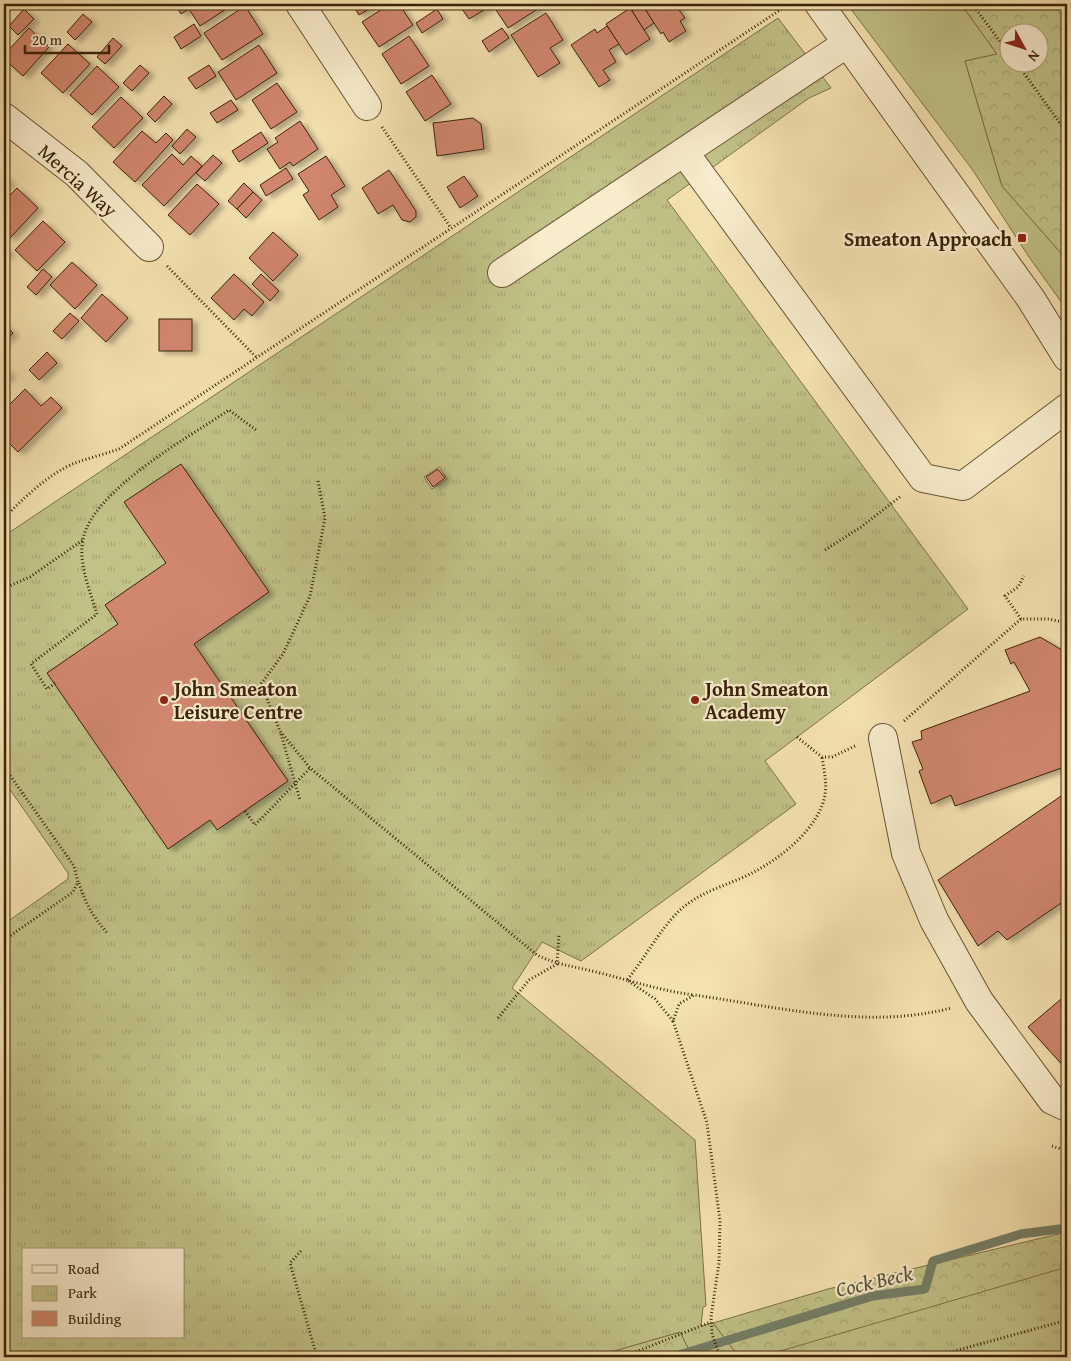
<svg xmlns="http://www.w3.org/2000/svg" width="1071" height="1361" font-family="'Gentium Book Plus',serif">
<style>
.green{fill:#c1c288;stroke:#7e7248}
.forest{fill:url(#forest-crowns);stroke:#7e7248;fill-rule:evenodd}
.park{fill:url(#park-tufts);stroke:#7e7248;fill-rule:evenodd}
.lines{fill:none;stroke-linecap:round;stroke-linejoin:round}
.stream{stroke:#758068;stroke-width:9}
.building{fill:#d1876e;stroke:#3a2307;filter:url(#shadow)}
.minor-casing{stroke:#695332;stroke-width:30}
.path{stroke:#3a2307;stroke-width:3;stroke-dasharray:1 2.5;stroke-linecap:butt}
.minor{stroke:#f8eccc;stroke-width:28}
.poi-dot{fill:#8f2418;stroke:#f8eccc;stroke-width:2}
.labels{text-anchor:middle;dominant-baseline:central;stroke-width:4.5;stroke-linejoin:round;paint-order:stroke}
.street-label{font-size:20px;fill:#3a2307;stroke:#f8eccc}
.poi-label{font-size:20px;font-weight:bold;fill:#3a2307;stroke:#f8eccc;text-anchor:start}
.water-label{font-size:21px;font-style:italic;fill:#585238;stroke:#f8eccc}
</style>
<defs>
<pattern id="forest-crowns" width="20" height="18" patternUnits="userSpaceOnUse" patternTransform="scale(1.25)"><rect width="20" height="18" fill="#c1c288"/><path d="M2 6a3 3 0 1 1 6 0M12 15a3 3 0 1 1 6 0" fill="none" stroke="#a7a674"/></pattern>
<pattern id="park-tufts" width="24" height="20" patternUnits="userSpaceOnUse" patternTransform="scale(1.25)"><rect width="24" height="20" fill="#c1c288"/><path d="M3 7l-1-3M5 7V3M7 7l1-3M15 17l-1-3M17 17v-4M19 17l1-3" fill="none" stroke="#a7a674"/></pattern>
<filter id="shadow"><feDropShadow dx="5.5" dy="3" stdDeviation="2.5" flood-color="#0004"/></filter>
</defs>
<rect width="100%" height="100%" fill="#f5e2b1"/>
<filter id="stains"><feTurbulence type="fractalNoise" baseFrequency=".004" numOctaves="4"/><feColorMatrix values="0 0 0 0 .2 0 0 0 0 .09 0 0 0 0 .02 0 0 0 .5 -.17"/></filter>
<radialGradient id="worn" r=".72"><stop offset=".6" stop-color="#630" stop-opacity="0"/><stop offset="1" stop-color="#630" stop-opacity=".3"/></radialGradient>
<polygon class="green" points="847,4 961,4 997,54 965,61 1002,186 1067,260 1067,310 1029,257 972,169"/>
<g class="forest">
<path d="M961,4H1053L1067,22V260L1002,186L965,61L997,54ZM1008,32H1038V62H1008Z"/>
<polygon points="1067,1232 1067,1303 856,1357 739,1357 713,1323 828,1289"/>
<polygon points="680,1332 693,1357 593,1357"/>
</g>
<g class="park">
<path d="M778,18L831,88L809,98L667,200L968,609L765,761L796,804L581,961L542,942L512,988L695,1140L706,1306L703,1307L701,1326L713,1323L739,1357H693L680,1332L593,1357H4V924L68,879V873L4,781V536ZM439,467L447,479L432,489L424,477ZM24,1250H184V1337H24Z"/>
<polygon points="1067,1267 1067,1357 760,1357"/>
</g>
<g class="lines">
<polyline class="stream" points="672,1357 873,1296 925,1289 933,1261 1021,1234 1067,1228"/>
</g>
<g class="building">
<polygon points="175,4 234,4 200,26 189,9 181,14"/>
<polygon points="352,4 377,4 359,15"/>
<polygon points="390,4 399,4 413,25 379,47 362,22"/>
<polygon points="470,4 487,4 489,7 469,19 462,9"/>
<polygon points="492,4 543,4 544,5 508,28"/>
<polygon points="642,4 654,23 644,30 632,11"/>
<polygon points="642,4 682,4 677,7 685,18 680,21 686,31 669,42 663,32 661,34"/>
<polygon points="245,6 263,34 222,60 204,33"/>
<polygon points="630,8 650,39 626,55 606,24"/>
<polygon points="24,9 34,19 18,35 9,26"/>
<polygon points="437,9 443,19 422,33 416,23"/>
<polygon points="546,13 563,40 550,48 560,63 538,77 511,35"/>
<polygon points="83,14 92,22 75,40 67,32"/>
<polygon points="194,24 201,36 181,49 174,37"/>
<polygon points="607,26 619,44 609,50 616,62 603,70 610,80 599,87 571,45 595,29 597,33"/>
<polygon points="29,28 49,47 23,76 4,59 4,55"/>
<polygon points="502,28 509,38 489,52 482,41"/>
<polygon points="409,36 429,66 401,84 382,54"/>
<polygon points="113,38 122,46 105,64 97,57"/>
<polygon points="68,44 90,64 63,93 41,73"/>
<polygon points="259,45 277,73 236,100 218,72"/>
<polygon points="140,65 149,73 132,91 123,83"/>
<polygon points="209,65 216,76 196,89 188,78"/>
<polygon points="97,66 119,87 92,115 70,95"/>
<polygon points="432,75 451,104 425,121 406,92"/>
<polygon points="277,83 297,112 271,129 252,100"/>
<polygon points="164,96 172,104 155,122 147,114"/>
<polygon points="121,97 143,118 114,148 92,127"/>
<polygon points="231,100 238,110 217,123 210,113"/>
<polygon points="473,118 481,124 484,149 437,156 433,123"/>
<polygon points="300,121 318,149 293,166 290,162 280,169 267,149 278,142 275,138"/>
<polygon points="187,129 196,137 180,154 172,146"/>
<polygon points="142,131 156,143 166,133 173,140 135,182 113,162"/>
<polygon points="261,132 268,143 239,162 232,151"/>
<polygon points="172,154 183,165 191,156 202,166 164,206 142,185"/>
<polygon points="213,155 222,163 205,181 196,173"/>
<polygon points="326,156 345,186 331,195 338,207 319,220 303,195 309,191 298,174"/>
<polygon points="286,168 293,179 266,196 260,185"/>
<polygon points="389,170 416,211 416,217 410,222 402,220 393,205 378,214 362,188"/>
<polygon points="4,176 10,182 4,189"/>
<polygon points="464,176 478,196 460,208 447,187"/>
<polygon points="244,183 253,192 237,209 228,201"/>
<polygon points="197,184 219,204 190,235 168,215"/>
<polygon points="17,188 38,208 10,238 4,232 4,201"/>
<polygon points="253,192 262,200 246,218 237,209"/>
<polygon points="43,221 65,242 37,271 15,250"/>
<polygon points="273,232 298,255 273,281 249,258"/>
<polygon points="4,247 9,252 4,258"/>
<polygon points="72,262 97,285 75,309 50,285"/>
<polygon points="43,269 52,277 36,295 27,287"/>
<polygon points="234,274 264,302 252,316 244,309 234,320 211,298"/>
<polygon points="261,274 279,291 270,301 252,284"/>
<polygon points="102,294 128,318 106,342 81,318"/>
<polygon points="70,313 79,321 62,339 53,331"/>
<rect x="159" y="319" width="33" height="32"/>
<polygon points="4,324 13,333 4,343"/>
<polygon points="47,352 57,363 39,380 29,370"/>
<polygon points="4,368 10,374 4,381"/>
<polygon points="25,389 41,406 51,397 62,408 18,452 4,438 4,410"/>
<polygon points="181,464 269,592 194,644 288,781 217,830 210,820 168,849 47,673 118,624 105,605 166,563 124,502"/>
<polygon points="438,469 445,478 433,487 426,477"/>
<polygon points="1040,637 1067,653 1067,766 955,806 951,795 931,804 919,771 923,769 912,742 922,739 921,731 1030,691 1014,662 1011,664 1005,650"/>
<polygon points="1067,792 1067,899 1007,940 998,931 978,946 938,880"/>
<polygon points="1067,994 1067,1070 1028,1027"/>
</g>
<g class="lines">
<g class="minor-casing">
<g id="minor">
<polyline points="300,4 367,106"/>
<polyline points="819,4 1031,299 1067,357"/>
<polyline points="4,117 77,174 149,247"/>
<polyline points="684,152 923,478 963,486 1067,408"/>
<polyline points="502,273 846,44"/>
<polyline points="883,738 906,853 934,920 979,1001 1052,1100 1067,1107"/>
</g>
</g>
<g class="path">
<polyline points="972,4 1008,52"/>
<polyline points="4,14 16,4"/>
<polyline points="1016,62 1067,133"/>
<polyline points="382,127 451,228"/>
<polyline points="167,266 256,357"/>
<path d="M318,481L325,518L310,596L283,654L261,684L280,731L310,768L537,955C557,965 578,967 600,973C632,981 662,991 694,995"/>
<path d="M4,518C24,498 48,474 75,463C89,458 105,454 119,449L789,4"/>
<polyline points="825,550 861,527 901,496"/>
<polyline points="4,588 30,577 83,540"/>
<polyline points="1021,619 1005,596 1018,587 1024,576"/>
<path d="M55,683L47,689L31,664L97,614C90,591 78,563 83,539C93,490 189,437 229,410L256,430"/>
<polyline points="904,721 1021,619 1049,619 1067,623"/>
<polyline points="281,734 300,800"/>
<polyline points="797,737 822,757 832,757 857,745"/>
<polyline points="4,767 74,866 78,882 73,892 4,940"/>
<polyline points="245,811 255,825 310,768"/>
<path d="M79,883C85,903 94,918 108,934"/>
<polyline points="498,1018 529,980 557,964 559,934"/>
<path d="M673,1021L655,999L627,980C645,958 660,929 680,910C702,890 730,885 754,872C782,857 819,828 825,795C827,783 824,770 822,757"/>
<polyline points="1052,1146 1067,1151"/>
<polyline points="301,1251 290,1263 317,1357"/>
<polyline points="623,1357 711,1322"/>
<path d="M720,1357L712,1334L711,1317L719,1263L720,1221L707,1123L673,1021L679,1004L694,995C779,1007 867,1030 951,1008"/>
<polyline points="933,1357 1067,1320"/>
</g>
<use href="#minor" class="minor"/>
</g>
<g class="poi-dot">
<rect x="1017" y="233" width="10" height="10" rx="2.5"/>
<circle cx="164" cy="700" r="5"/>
<circle cx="695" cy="700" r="5"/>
</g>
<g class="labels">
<g class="street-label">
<text transform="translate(78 180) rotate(42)">Mercia Way</text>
</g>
<g class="poi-label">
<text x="1012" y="238" text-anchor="end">Smeaton Approach</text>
<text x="174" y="688">John Smeaton<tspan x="174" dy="23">Leisure Centre</tspan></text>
<text x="705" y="688">John Smeaton<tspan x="705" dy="23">Academy</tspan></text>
</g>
<g class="water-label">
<text transform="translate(874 1281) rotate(-13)">Cock Beck</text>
</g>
</g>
<rect width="1071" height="1361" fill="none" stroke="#f5e2b1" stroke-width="20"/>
<rect x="5" y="5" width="1061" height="1351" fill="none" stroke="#3a2307" stroke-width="2.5"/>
<rect x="10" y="10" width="1051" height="1341" fill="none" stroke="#3a2307"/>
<rect x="22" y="1248" width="162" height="90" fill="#f8eccc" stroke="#ac9c7d"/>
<rect x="32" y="1265" width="25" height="8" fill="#f8eccc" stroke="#ac9c7d"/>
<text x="68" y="1274" font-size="15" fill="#3a2307">Road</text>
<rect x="32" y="1286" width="25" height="15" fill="url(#park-tufts)" stroke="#ac9c7d"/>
<text x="68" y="1298" font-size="15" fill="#3a2307">Park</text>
<rect x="32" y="1311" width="25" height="15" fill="#d1876e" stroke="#ac9c7d"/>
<text x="68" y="1324" font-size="15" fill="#3a2307">Building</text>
<g transform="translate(1024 48) rotate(130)"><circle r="24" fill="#f8eccc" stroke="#ac9c7d"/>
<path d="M0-4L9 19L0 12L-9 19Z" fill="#8f2418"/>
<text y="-8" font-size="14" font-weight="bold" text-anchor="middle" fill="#3a2307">N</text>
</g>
<path d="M25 45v8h84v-8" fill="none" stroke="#3a2307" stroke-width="2.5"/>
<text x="32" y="45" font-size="15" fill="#3a2307" stroke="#f8eccc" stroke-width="4" paint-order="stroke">20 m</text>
<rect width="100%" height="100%" filter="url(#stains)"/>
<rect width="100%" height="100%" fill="url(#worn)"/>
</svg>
